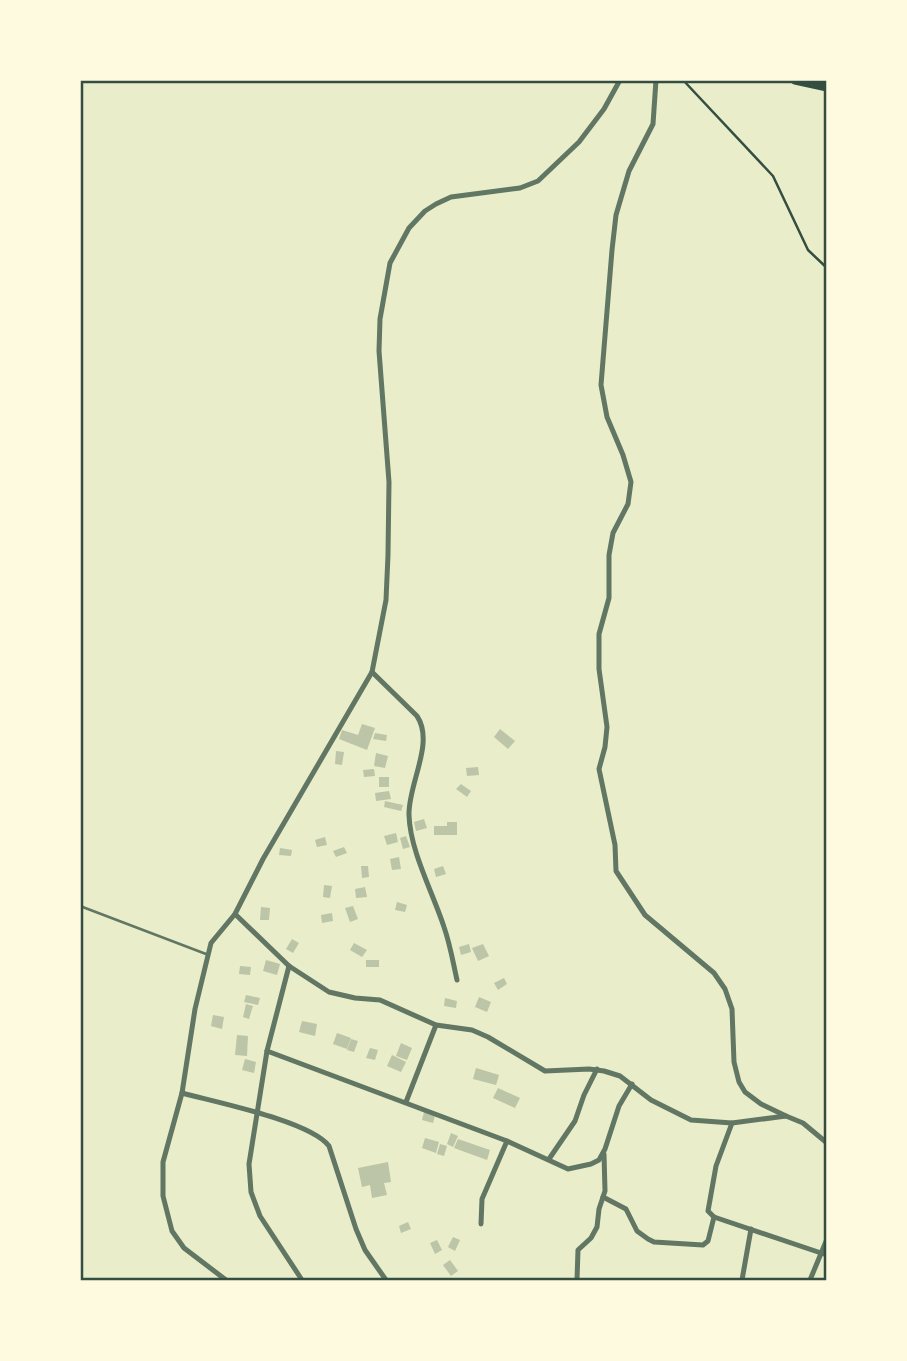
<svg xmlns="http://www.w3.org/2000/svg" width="907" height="1361" font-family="'Source Sans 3',sans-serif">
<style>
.building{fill:#bcc5a7}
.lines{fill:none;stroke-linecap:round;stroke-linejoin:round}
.path{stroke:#344e41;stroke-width:2.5}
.service{stroke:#617663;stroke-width:2.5}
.minor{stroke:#617663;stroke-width:5}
.primary{stroke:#344e41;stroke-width:9}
.neatline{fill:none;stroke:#344e41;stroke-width:2.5}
</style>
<rect width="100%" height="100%" fill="#e9edc9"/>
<g class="building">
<polygon points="362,724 375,728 367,750 339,739 342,730 358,735"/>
<polygon points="500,729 515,741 508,749 494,737"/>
<polygon points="375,733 387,735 386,741 373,739"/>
<polygon points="336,751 344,752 342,765 335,764"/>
<polygon points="376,753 388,756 385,768 374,766"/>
<polygon points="478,767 479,775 467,776 466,768"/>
<polygon points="374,769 375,776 364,777 363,770"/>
<rect x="379" y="777" width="10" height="10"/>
<polygon points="461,784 471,791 467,797 456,789"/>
<polygon points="389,791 391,799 376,801 375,793"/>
<polygon points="385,801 403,805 401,811 384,807"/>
<polygon points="424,819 427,828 416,831 414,822"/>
<polygon points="447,822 457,822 457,835 434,835 434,826 447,826"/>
<polygon points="396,833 398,842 387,845 384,836"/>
<polygon points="406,836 410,847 403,849 400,838"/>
<polygon points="325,837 327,845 317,847 315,840"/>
<polygon points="344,847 347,853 336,857 333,851"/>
<polygon points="280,848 292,850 291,856 279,855"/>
<polygon points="399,857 401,869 392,870 390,859"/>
<polygon points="361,866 368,866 369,877 362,878"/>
<polygon points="443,866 446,874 436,877 434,869"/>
<polygon points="324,885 332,886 330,898 323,897"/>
<polygon points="365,887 367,897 356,898 355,889"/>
<polygon points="397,902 407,905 405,912 395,910"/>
<polygon points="353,906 358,919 350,922 345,908"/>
<polygon points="261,907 270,908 269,920 260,920"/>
<polygon points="332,913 333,921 322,923 321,915"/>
<polygon points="292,939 299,943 293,953 286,949"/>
<polygon points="354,943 367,950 362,957 350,950"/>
<polygon points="469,944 471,952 461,955 459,947"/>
<polygon points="483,944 489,956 478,961 472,948"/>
<polygon points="266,960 280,964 277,975 263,971"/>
<rect x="366" y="960" width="13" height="7"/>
<polygon points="240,966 251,967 250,975 239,974"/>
<polygon points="504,978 507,984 498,990 494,983"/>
<polygon points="246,995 260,998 258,1005 244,1002"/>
<polygon points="479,997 491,1002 487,1012 475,1007"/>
<polygon points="445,998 457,1001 456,1008 444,1006"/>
<polygon points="246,1004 253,1006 249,1019 243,1017"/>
<polygon points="213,1015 224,1017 222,1029 211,1026"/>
<polygon points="302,1021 317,1024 315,1036 299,1032"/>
<polygon points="337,1033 351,1038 347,1049 333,1044"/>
<polygon points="237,1035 248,1036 247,1056 235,1055"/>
<polygon points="351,1039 358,1041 354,1052 347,1050"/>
<polygon points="401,1043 412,1048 407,1060 396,1056"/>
<polygon points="370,1048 378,1050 375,1060 366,1058"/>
<polygon points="392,1055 406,1062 401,1072 387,1066"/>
<polygon points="245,1059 256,1062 254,1073 242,1070"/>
<polygon points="476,1068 499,1075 496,1085 473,1079"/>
<polygon points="498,1088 520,1098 515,1108 493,1098"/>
<polygon points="424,1112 435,1115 433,1123 422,1120"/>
<polygon points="451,1133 458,1136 453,1147 447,1144"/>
<polygon points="425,1138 439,1142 436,1153 422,1148"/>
<polygon points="458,1139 490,1150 487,1160 454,1148"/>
<polygon points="440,1144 447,1146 444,1156 437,1154"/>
<polygon points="388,1162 391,1182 384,1183 387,1195 372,1198 370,1185 362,1187 358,1168"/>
<polygon points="408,1222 411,1229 401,1233 399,1226"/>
<polygon points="453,1237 460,1240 455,1251 448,1247"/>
<polygon points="437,1240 442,1250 435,1254 430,1243"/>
<polygon points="450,1260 458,1271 451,1276 443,1265"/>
</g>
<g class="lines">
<polyline class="path" points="683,80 773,176 808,250 827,268"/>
<polyline class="service" points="80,906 206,954"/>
<g class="minor">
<polyline points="656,80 653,124 629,171 616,215 612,250 601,385 607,417 623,455 631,482 628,504 613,533 609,555 609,598 599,634 599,669 607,727 605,747 599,769 615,845 616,871 645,915 714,973 725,989 732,1009 734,1062 739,1082 745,1092 761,1104 786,1116"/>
<path d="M372,672L417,716C435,743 408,784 409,815C410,851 433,893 444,927C450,944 453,962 457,980"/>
<polyline points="235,914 289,966 329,992 355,998 380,1000 436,1025 472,1030 488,1037 545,1071 589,1069 604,1071 620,1076 651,1100 691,1120 732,1123 786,1116 803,1123 827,1143"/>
<polyline points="289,966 267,1051 249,1164 251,1192 260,1216 302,1280"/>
<polyline points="267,1051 507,1141 568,1169 591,1164 599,1160 605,1149 619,1106 632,1084"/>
<path d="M182,1093C215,1102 310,1121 329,1146L356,1229L365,1250L386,1280"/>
<polyline points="406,1102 436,1025"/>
<polyline points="732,1123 716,1166 708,1211 714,1217 827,1255"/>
<polyline points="549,1159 575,1121 584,1095 597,1069"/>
<polyline points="603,1197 626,1209 637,1231 648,1239 654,1242 703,1245 708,1241 714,1217"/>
<polyline points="481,1224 482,1199 507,1141"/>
<polyline points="226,1280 184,1248 172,1231 163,1196 163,1162 182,1093 195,1009 211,943 235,914 263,859 372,672 386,600 388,555 389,482 379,351 380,319 390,263 409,228 425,211 436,204 451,197 520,188 538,181 579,142 604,109 620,80"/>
<polyline points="577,1280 578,1250 591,1238 597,1227 599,1209 605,1191 604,1154"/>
<polyline points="742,1280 751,1229"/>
<polyline points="810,1280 827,1239"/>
</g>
<polyline class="primary" points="795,80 827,87"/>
</g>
<rect width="907" height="1361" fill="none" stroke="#fefae0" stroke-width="164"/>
<rect x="82" y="82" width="743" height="1197" class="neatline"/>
</svg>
